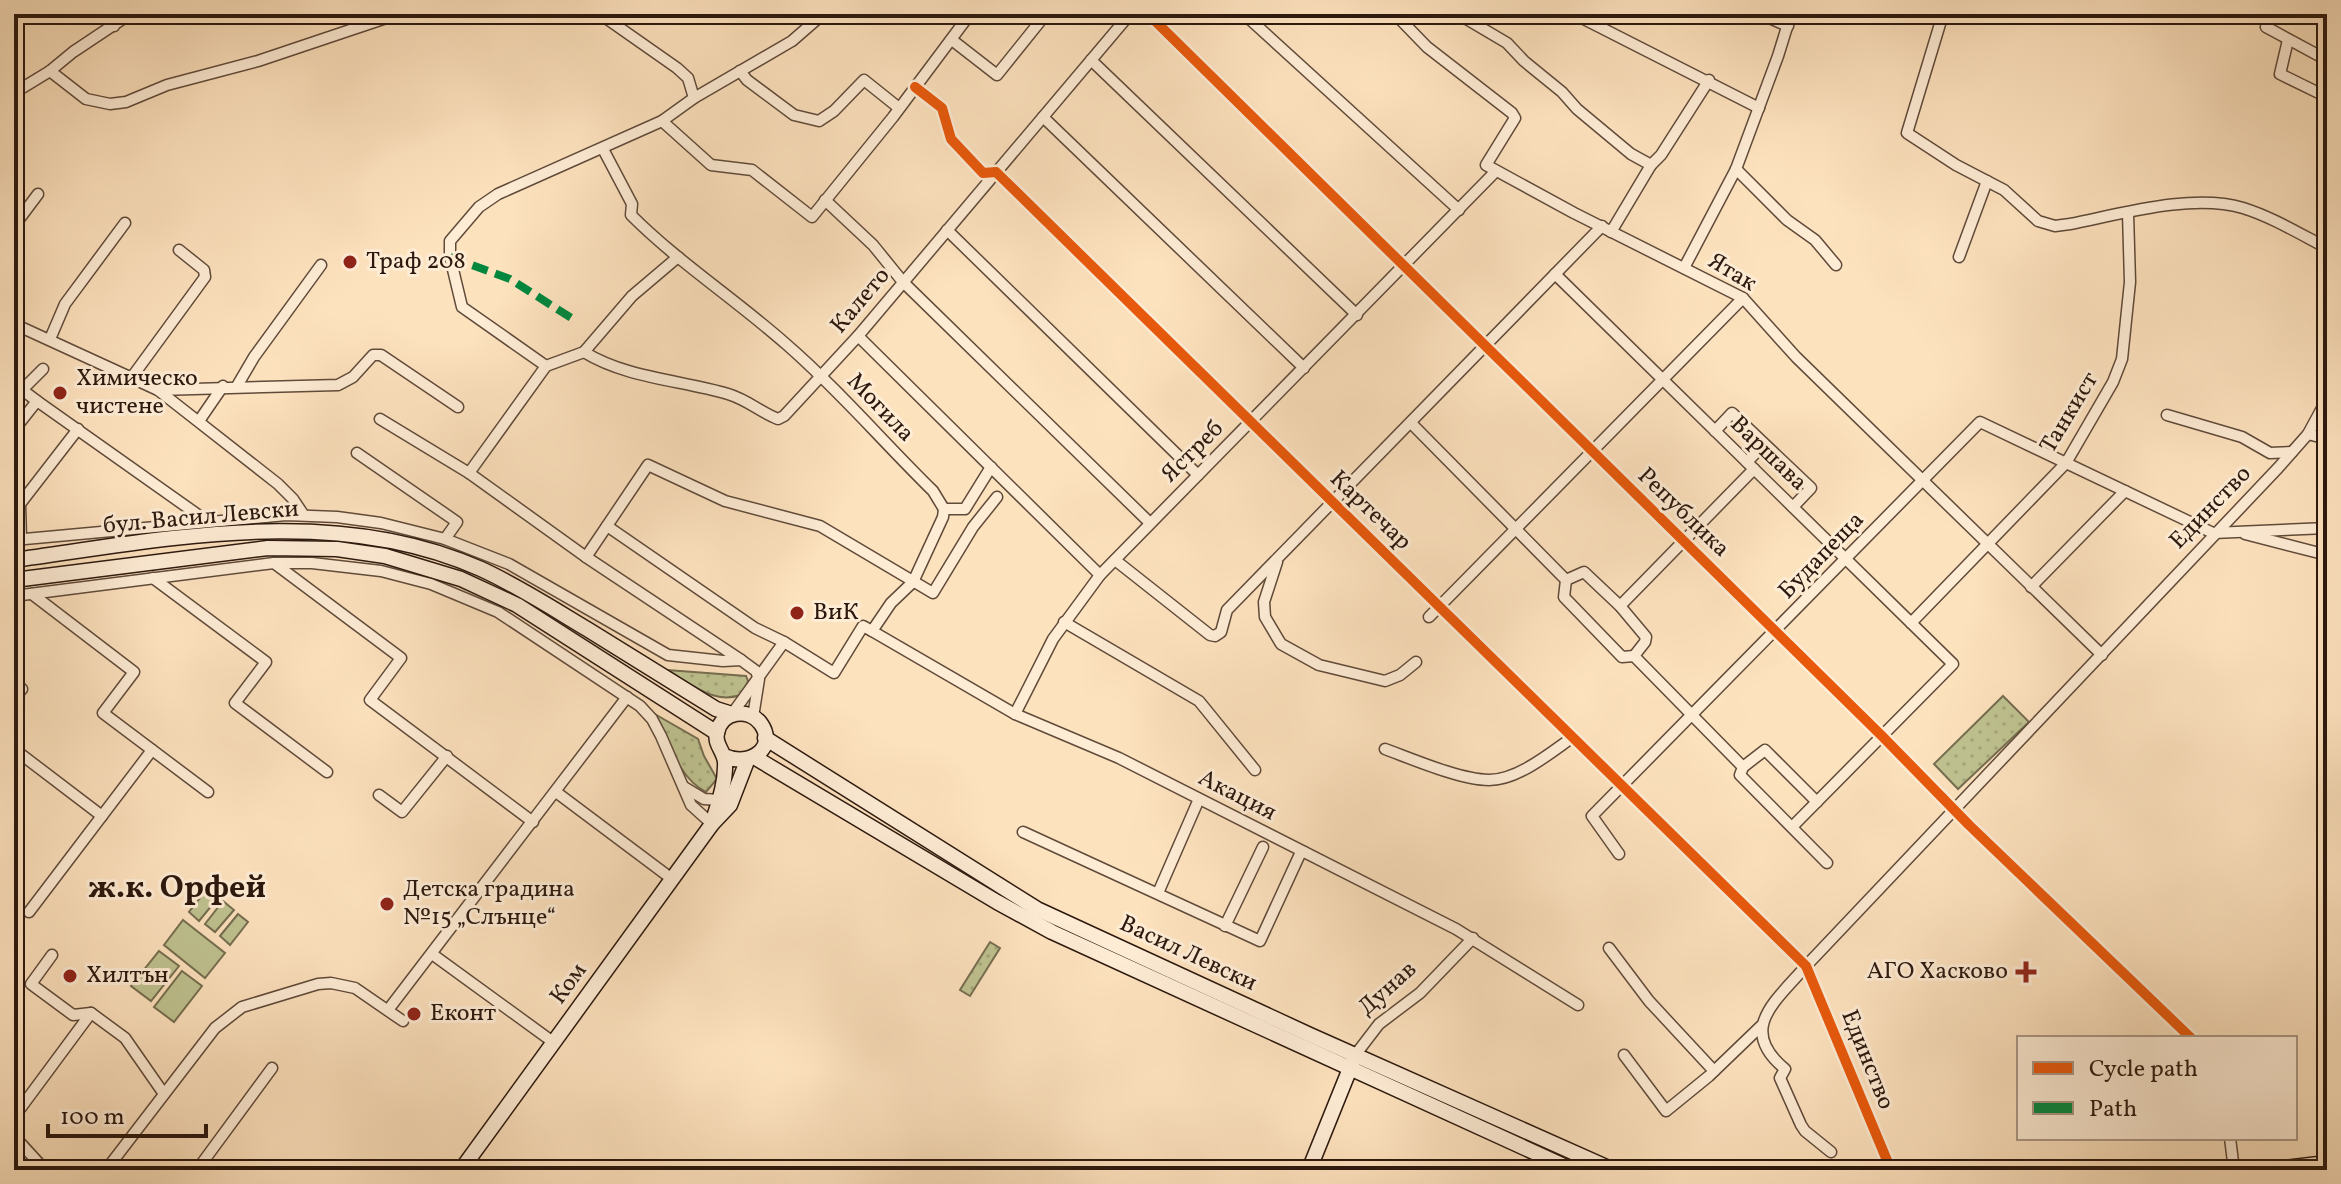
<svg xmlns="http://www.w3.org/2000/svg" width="2341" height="1184" font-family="Vollkorn,serif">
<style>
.green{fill:url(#green-dots);stroke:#766e50;stroke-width:2}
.pitch{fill:#bfc391;stroke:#766e50;stroke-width:2}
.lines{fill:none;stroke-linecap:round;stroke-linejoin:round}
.street-casing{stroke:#604a3a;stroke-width:13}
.secondary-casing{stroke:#2c180e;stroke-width:17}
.street{stroke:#feecd5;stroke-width:10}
.secondary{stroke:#feecd5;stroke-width:14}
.quiet{stroke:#00873e;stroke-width:8;stroke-dasharray:16 8;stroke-linecap:butt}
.cycleway-casing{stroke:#feecd5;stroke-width:15}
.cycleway{stroke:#e8590c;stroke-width:10}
.poi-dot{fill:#8f2418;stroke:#feecd5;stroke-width:3}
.labels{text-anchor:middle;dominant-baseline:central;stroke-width:6;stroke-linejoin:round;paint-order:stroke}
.poi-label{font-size:24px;fill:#2c180e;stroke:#feecd5;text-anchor:start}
.street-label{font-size:24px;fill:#2c180e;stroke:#feecd5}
.district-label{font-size:32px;font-weight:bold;fill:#2c180e;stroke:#feecd5}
</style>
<defs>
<pattern id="green-dots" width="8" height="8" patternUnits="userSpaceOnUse" patternTransform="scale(2)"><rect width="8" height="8" fill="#bfc391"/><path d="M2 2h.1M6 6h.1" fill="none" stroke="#a4a77c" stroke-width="1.8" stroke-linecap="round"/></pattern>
</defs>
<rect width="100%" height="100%" fill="#fde2be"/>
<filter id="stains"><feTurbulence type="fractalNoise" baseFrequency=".0025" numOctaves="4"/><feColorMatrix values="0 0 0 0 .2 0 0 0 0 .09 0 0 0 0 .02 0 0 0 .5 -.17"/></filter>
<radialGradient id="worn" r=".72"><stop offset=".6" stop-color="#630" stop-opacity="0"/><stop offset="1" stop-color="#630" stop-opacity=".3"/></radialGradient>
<g class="green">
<path d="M667,670L746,676L748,681L743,694C715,706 692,684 667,670Z"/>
<polygon points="2003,696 2029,722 1958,789 1934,764"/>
<path d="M653,713L698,739L704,756L717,779L706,792C679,779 667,739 653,713Z"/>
<polygon points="990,942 1000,948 970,996 960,990"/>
</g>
<g class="pitch">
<polygon points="207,889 218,898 199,921 189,912"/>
<polygon points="223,901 234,910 215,932 205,924"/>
<polygon points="238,914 248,922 230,945 220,936"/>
<polygon points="183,920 225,953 205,978 164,945"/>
<polygon points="159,951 179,966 151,1001 131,986"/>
<polygon points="182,971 202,986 174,1022 154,1007"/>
</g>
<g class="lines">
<g class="street-casing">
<g id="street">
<polyline points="101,14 114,26"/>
<polyline points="600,14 677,68 688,78 694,98"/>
<polyline points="1148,14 1882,736 1969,825 2191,1038"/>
<polyline points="1244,14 1459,210"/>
<polyline points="1395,14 1427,47 1512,113 1515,118 1486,165 1574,213 1743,298 1796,357 2102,655"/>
<polyline points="1458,14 1507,43 1524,61 1562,92 1577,109 1631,154 1651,165"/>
<polyline points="1574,14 1759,108"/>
<polyline points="1760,14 1788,26"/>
<path d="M1943,14L1907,133L1956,165L2004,190L2038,221L2055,226L2070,224C2121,214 2192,193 2243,208C2272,217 2300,234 2327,248"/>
<polyline points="2266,27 2327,60"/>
<polyline points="952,40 997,75 1046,14"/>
<polyline points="2288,40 2280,74 2327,97"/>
<polyline points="1091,60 1357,315"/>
<polyline points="50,71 86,99 110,104 126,102 167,85 258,61 398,14"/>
<polyline points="740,71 747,80 794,115 819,121 834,111 864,80 899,108"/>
<polyline points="915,87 942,108 951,139 983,173 996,172 1806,966 1891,1170"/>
<polyline points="14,93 50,71 73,52 130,14"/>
<polyline points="1043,117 1304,368"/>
<polyline points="662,121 711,165 752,170 812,217 893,117 970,14"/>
<path d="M603,149L632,204L631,215C678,262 735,299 786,344C838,389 883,442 933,491L944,509L943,517L913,582L891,603L872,631L863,626L834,673L784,642"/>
<polyline points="1736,169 1787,220 1815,240 1836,265"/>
<polyline points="825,200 873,245 903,282 1150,523"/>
<polyline points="14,226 38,194"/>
<polyline points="947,230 1198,475"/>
<polyline points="1611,232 1651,165 1661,155 1709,80"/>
<polyline points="1959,257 1987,181"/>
<polyline points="1684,268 1736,169 1778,56 1791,14"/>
<polyline points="1555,274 1953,664 1792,827"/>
<polyline points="14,324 158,390 278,484 293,499 303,514"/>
<polyline points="858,336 1100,575"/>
<polyline points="50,339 65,304 125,223"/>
<polyline points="584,352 632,296 678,257"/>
<path d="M546,366L584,352C626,378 680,380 728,394C748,400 760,412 778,419L784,416L858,336L1130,14"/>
<polyline points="132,377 205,277 204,270 179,250"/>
<polyline points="237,386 254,357 321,265"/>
<polyline points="158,390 338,385 353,377 373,355 381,355 458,407"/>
<polyline points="14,398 43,369"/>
<polyline points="37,401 208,522"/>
<polyline points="2167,415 2242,437 2270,453 2292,452"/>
<polyline points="380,419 469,473 586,557 741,660"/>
<polyline points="199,421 223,386"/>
<polyline points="1411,423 1566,580 1564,597 1622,657 1634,656"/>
<polyline points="14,430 37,401 21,389"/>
<polyline points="1715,431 1732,413 1811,488 1793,507"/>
<polyline points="2308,434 2327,439"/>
<polyline points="357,453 457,522 445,539"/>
<polyline points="1747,462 1764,444"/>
<polyline points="469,473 546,366 462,307 450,257 450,241 479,207 498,194 662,121 694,98 792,41 823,14"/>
<polyline points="944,509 965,509 991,467"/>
<polyline points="607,526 755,628 784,642 732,714"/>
<polyline points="2213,533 2327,528"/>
<polyline points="2245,534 2327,555"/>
<polyline points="21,539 20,504 78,429"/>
<polyline points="14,540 286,515 337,517 381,523 445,539 509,564 668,655 723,661 741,660 756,671 759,679 753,717"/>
<polyline points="586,557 648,465 725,501 820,526 933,593 973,527 997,497"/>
<polyline points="1115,560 1210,635 1215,636 1221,632 1227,610 1602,226"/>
<polyline points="1277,562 1264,602 1265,617 1281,644 1319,665 1385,681 1400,675 1416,662"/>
<polyline points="274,563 401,658 370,700 533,822"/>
<polyline points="153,578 266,662 235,703 327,772"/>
<polyline points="1566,580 1584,572 1620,606 1646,637 1645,642 1634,656 1743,767 1740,775 1827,863"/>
<polyline points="2031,587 2125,491"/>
<polyline points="32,594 134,672 103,713 208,792"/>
<polyline points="14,596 274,563 312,563 381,571 431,584 498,612 640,706 652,719 661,736 691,805 712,824"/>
<polyline points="1620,606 1754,469"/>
<polyline points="1429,617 1743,298"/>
<polyline points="1064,622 1199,701 1255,770"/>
<polyline points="1911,623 2066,463 2113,382 2122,359 2130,282 2128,213"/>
<polyline points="872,631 1015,714 1119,758 1456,929 1578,1005"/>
<polyline points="14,683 22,689 14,699"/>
<polyline points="1015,714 1053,639 1100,575 1496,171"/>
<polyline points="14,749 102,816"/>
<path d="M1385,749C1412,759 1461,780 1489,780C1518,780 1550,753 1573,737"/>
<polyline points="1743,767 1765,750 1817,802"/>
<polyline points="684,787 704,799 719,800"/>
<polyline points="556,792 672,879"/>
<polyline points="379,795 402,812 447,756"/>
<polyline points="1023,832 1260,941 1300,854 1304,852"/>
<polyline points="1619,854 1592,816 1980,422 2213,533"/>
<polyline points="1158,893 1199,799"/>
<polyline points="29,912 152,750"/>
<polyline points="14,926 17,929 14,934"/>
<polyline points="1225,926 1263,847"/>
<polyline points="1609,948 1649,1001 1714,1071"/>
<polyline points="432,954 553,1042"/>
<polyline points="52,955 31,984 73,1015 91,1013 125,1038 164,1094"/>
<polyline points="388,1010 627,697"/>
<polyline points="1356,1054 1379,1024 1420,993 1473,938"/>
<polyline points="1624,1055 1666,1111 1709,1076 1761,1026"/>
<polyline points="14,1117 91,1013"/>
<polyline points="14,1136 45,1170"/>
<polyline points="2230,1138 2234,1170"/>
<path d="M1831,1152L1805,1131L1801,1125L1780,1078L1785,1069C1736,1029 1777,1000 1806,966L2278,468L2308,434L2327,399"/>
<polyline points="106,1170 215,1028 242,1007 318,984 331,983 355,988 403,1021"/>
<polyline points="197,1170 272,1068"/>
</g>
</g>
<g class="secondary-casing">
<g id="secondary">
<path d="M14,560C168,539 334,503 481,569C518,586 552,608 587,629C630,656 673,682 716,709L732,714"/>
<polyline points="14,580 268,548 337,549 385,556 461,579 517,605 717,733"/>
<polyline points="765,738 1037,909 1310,1035 1613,1170"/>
<polyline points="754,757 997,902 1052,932 1573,1170"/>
<path d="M712,824C718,804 726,783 725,762C724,751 714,744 717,733C721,711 749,707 761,724C777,747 751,768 724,756"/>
<polyline points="461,1170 712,824 730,805 747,761"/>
<polyline points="1309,1170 1353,1061"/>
<polyline points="2267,1170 2327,1163"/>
</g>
</g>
<use href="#street" class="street"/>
<use href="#secondary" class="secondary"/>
<polyline class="quiet" points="450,257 510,279 576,321"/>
<g class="cycleway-casing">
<g id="cycleway">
<polyline points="1148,14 1882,736 1969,825 2191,1038"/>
<polyline points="915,87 942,108 951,139 983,173 996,172 1806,966 1891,1170"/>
</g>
</g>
<use href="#cycleway" class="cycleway"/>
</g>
<g class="poi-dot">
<circle cx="350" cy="262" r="8"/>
<circle cx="60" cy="393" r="8"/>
<circle cx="797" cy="613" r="8"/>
<circle cx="387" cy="904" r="8"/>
<path d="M2022 960h8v8h8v8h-8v8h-8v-8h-8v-8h8z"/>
<circle cx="70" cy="976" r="8"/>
<circle cx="414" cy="1014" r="8"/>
</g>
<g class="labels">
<g class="poi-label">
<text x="366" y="262">Траф 208</text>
<text x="76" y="379">Химическо<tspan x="76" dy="28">чистене</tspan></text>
<text x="813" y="613">ВиК</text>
<text x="403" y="890">Детска градина<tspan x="403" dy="28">№15 „Слънце“</tspan></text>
<text x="2008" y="972" text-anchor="end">АГО Хасково</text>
<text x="86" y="976">Хилтън</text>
<text x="430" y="1014">Еконт</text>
</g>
<g class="street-label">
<text transform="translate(1732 273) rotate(31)">Ятак</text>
<text transform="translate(861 301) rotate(-50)">Калето</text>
<text transform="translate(880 408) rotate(46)">Могила</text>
<text transform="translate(2070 413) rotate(-59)">Танкист</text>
<text transform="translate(1193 452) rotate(-45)">Ястреб</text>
<text transform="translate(1768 454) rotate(44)">Варшава</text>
<text transform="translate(2211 508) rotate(-46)">Единство</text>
<text transform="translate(1370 511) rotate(44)">Картечар</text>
<text transform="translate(1683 513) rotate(44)">Република</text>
<text transform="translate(201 518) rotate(-5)">бул. Васил Левски</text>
<text transform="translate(1822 556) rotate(-46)">Будапеща</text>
<text transform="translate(1237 796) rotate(27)">Акация</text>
<text transform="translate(1188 954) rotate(25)">Васил Левски</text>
<text transform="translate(569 984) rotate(-54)">Ком</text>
<text transform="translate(1388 989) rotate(-42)">Дунав</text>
<text transform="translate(1867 1060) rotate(68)">Единство</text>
</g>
<g class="district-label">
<text x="177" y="889">ж.к. Орфей</text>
</g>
</g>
<rect width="2341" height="1184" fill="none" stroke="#fde2be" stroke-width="48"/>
<rect x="16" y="16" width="2309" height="1152" fill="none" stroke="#2c180e" stroke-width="4"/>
<rect x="24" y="24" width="2293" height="1136" fill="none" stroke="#2c180e" stroke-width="2"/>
<rect x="2017" y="1036" width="280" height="104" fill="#feecd5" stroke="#aa9785" stroke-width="2"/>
<rect x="2033" y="1062" width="40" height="12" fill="#e8590c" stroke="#aa9785" stroke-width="2"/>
<text x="2089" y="1076" font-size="24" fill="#2c180e">Cycle path</text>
<rect x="2033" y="1102" width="40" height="12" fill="#00873e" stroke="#aa9785" stroke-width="2"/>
<text x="2089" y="1116" font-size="24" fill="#2c180e">Path</text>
<path d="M48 1124v12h158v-12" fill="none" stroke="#2c180e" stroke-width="4"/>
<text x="60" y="1124" font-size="24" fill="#2c180e" stroke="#feecd5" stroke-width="6" paint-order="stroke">100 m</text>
<rect width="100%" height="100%" filter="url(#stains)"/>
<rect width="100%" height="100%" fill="url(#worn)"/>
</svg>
